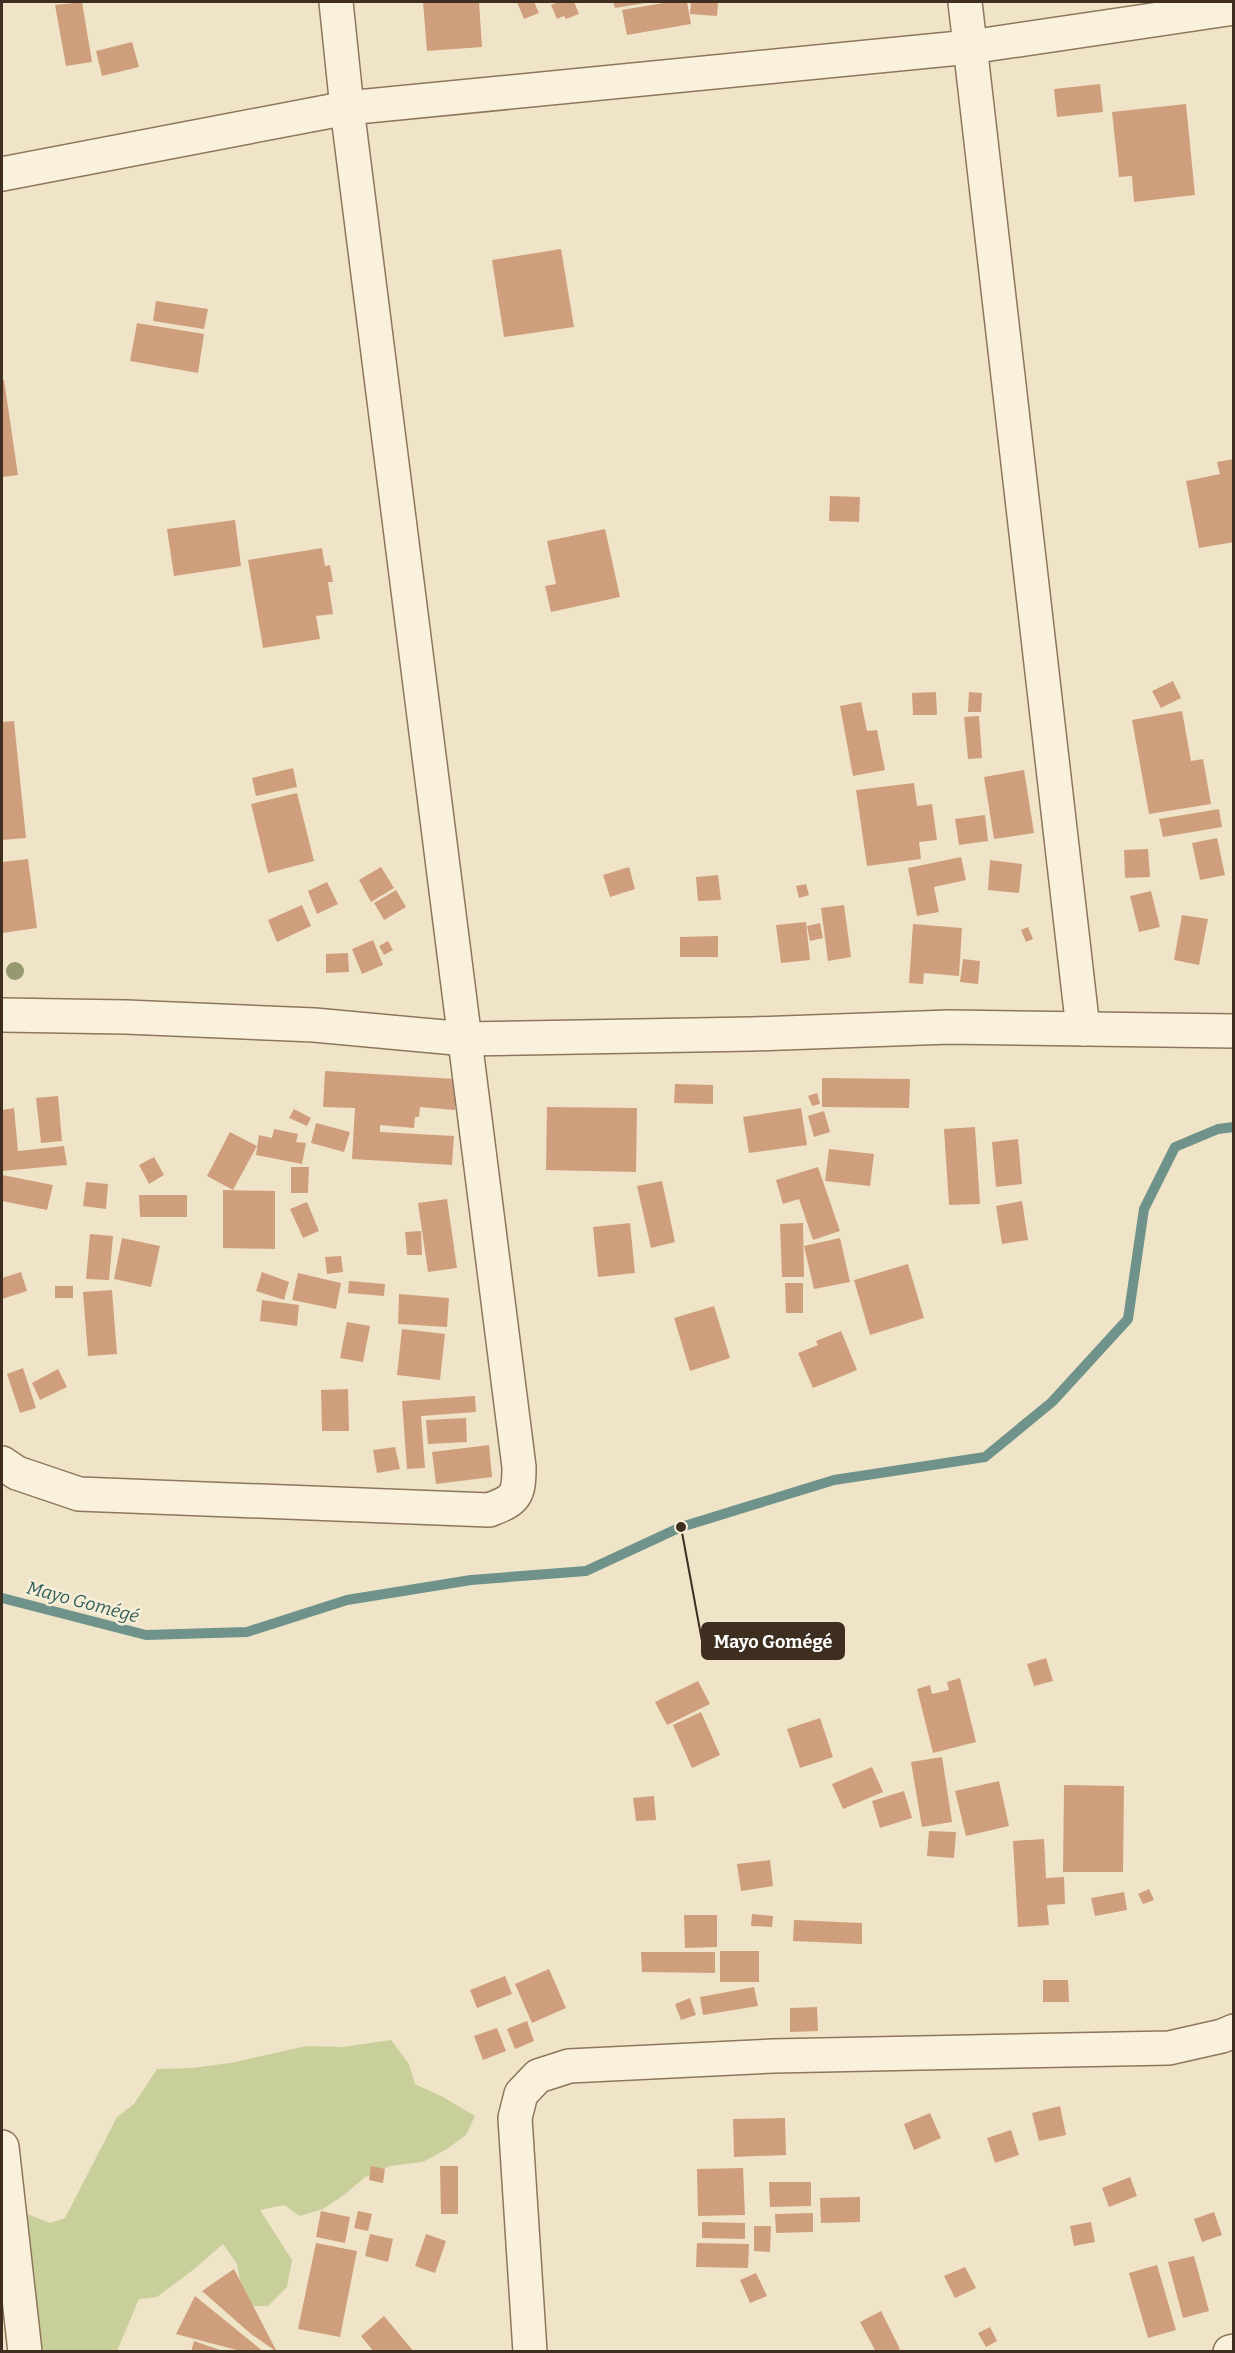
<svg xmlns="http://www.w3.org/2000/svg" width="1235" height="2353" font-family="Bitter,serif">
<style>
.green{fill:#c9cf9b}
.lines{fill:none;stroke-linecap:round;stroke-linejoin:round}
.stream{stroke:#6f938a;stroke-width:10}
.building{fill:#cf9f7d}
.minor-casing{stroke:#8d765c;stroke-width:36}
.minor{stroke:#faf1dc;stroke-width:33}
.tree{fill:#96986f}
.labels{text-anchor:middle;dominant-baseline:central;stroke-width:5;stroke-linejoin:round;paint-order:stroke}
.water-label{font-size:18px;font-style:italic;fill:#2f5d5a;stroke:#f7eed8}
.leader{fill:none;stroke:#3d2e20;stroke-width:2}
.callout-dot{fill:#3d2e20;stroke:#f7eed8;stroke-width:2}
.callout{fill:#3d2e20;stroke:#3d2e20;stroke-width:2}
.callout-label{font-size:18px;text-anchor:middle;font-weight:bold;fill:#fff}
</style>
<rect width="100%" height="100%" fill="#f0e4c8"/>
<polygon class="green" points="391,2040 409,2064 415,2084 443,2097 475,2116 466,2135 447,2149 423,2162 390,2166 364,2178 344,2195 323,2209 300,2216 284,2205 260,2210 292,2260 287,2287 268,2306 245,2306 237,2264 223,2244 193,2270 157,2297 139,2299 117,2351 14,2351 6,2238 27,2214 50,2223 65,2218 117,2117 134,2104 157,2069 192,2068 230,2063 306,2046 343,2047"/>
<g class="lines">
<polyline class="stream" points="2,1598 146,1635 247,1632 347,1600 471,1580 586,1571 681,1527 834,1480 985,1457 1052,1402 1128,1319 1144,1209 1175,1147 1218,1129 1234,1127"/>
</g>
<g class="building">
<polygon points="82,2 92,62 66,66 55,5"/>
<polygon points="423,2 479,2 482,47 427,51"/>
<polygon points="517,2 534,2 539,13 524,19"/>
<polygon points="559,2 574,2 579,14 566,19 564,16 557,19 551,5"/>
<polygon points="613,2 645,2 645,3 615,8"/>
<polygon points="669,2 687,2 691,24 627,35 622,10"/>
<polygon points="691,2 718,2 717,16 690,14"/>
<polygon points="132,42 139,67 102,76 96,51"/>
<polygon points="1100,84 1103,112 1057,117 1054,89"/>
<polygon points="1186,104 1195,195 1134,202 1132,176 1119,177 1112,112"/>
<polygon points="561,249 574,327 504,337 492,260"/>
<polygon points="156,301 208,309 204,329 153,321"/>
<polygon points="137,323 204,334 198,373 130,361"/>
<polygon points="2,380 4,380 18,475 2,477"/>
<polygon points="1234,459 1234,542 1199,548 1186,481 1220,474 1217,462"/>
<polygon points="830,496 860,497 859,522 829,521"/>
<polygon points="235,520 241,566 174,576 167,529"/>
<polygon points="605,529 620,597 551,612 545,586 556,584 547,541"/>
<polygon points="322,548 325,566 330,565 333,582 328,582 333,614 316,616 320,639 263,648 248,560"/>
<polygon points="1173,681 1181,698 1161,708 1152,691"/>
<polygon points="936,692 937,715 913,715 912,693"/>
<polygon points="969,692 982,693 981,712 968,712"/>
<polygon points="861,702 867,731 877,730 885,770 853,776 840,706"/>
<polygon points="1182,711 1191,761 1203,759 1211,804 1149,814 1132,720"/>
<polygon points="979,716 982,758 968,759 964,717"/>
<polygon points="14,721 26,838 2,840 2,722"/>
<polygon points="293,768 297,787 256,796 252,778"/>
<polygon points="1024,770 1034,833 994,839 984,777"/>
<polygon points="914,783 917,806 932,804 937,840 919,842 921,859 867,866 856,790"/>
<polygon points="297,793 314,861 268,873 251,804"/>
<polygon points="1219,809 1222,827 1163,837 1159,819"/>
<polygon points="985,815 988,841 959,845 955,819"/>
<polygon points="1217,838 1225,875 1200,880 1192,843"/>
<polygon points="1148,849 1150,877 1125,878 1124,850"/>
<polygon points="961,857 966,880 934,887 939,912 917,916 908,868"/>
<polygon points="28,859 37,928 2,933 2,862"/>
<polygon points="990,860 1022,864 1019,893 988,890"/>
<polygon points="381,867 394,888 371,902 359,880"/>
<polygon points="629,867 635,889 610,897 603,875"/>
<polygon points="718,875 721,900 698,901 696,877"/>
<polygon points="327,882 338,904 317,914 308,891"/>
<polygon points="806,884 809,895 799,898 796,886"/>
<polygon points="396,890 406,907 384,920 374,903"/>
<polygon points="1151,891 1160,927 1139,932 1130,896"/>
<polygon points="302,905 311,926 277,942 268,920"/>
<polygon points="844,905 851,957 828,961 821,908"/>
<polygon points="1182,915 1208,919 1199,965 1174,960"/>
<polygon points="806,922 810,960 781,963 776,925"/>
<polygon points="820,923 823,938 810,941 807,926"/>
<polygon points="913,924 962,928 959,976 924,973 923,984 909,983"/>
<polygon points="1028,927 1033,939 1026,942 1021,930"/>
<polygon points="718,936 718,957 680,957 680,937"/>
<polygon points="373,940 383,965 362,974 352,949"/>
<polygon points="388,941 393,950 384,955 379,946"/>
<polygon points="348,953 349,972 326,973 326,954"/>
<polygon points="963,959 980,961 978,984 960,982"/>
<polygon points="325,1071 456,1079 455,1110 420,1107 419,1117 415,1117 414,1128 380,1125 380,1132 454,1136 452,1165 352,1159 355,1108 323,1107"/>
<polygon points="822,1078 910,1079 909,1108 822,1107"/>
<polygon points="675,1084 713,1085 713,1104 674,1103"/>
<polygon points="817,1093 820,1104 812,1106 808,1096"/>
<polygon points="58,1096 62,1141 41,1143 36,1098"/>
<polygon points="547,1107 637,1108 636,1172 546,1170"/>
<polygon points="14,1108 18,1151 64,1146 67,1165 2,1171 2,1110"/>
<polygon points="801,1108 807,1145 749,1153 743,1117"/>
<polygon points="294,1109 311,1118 307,1126 289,1118"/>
<polygon points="824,1111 830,1132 814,1137 808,1116"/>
<polygon points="316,1123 350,1132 344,1152 311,1143"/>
<polygon points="975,1127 980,1204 949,1205 944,1129"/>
<polygon points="274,1129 298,1134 296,1142 306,1143 302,1164 256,1155 259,1135 272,1138"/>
<polygon points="230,1132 257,1146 233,1190 207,1176"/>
<polygon points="1018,1139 1022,1184 996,1187 992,1142"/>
<polygon points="829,1149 874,1154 870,1186 825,1181"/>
<polygon points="154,1157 164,1175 149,1184 139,1165"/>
<polygon points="291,1167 309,1167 308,1193 291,1193"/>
<polygon points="818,1167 840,1231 813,1240 799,1199 783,1204 776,1180"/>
<polygon points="2,1175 53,1185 47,1210 2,1201"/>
<polygon points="662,1181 675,1242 651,1248 637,1186"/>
<polygon points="86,1182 108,1184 106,1209 83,1206"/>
<polygon points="223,1190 275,1191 275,1249 223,1248"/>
<polygon points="139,1195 187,1195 187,1217 140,1217"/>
<polygon points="447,1199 457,1268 428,1272 418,1203"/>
<polygon points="1022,1201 1028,1240 1002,1244 996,1206"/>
<polygon points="307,1202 319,1231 303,1238 290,1209"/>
<polygon points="630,1223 635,1273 598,1277 593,1227"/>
<polygon points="803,1223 804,1277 782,1277 780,1224"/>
<polygon points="421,1231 422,1255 407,1255 405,1232"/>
<polygon points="90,1234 113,1236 109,1280 86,1279"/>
<polygon points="122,1238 160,1246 151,1287 114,1279"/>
<polygon points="840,1238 850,1282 814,1289 804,1246"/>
<polygon points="341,1256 343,1272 327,1274 325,1257"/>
<polygon points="908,1264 924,1318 870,1335 854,1280"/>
<polygon points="21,1272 27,1291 2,1299 2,1278"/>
<polygon points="262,1272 289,1282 284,1300 256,1291"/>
<polygon points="298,1273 341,1283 336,1309 292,1300"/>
<polygon points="349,1281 385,1284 384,1296 348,1293"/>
<polygon points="785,1283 803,1283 803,1313 786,1313"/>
<rect x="55" y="1286" width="18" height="12"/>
<polygon points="112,1290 117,1354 88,1356 83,1292"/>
<polygon points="399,1294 449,1298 447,1327 398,1324"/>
<polygon points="262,1300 299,1305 297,1326 260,1321"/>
<polygon points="714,1306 730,1358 690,1371 674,1318"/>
<polygon points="347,1322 370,1326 363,1362 340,1358"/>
<polygon points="402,1329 445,1334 440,1380 397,1375"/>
<polygon points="841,1331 857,1370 813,1388 798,1353 818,1345 816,1341"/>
<polygon points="23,1368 36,1408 20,1413 7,1374"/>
<polygon points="58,1369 67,1387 40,1400 32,1383"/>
<polygon points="348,1389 349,1431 322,1431 321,1390"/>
<polygon points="475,1396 476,1412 421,1416 425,1468 407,1469 402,1401"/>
<polygon points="466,1418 467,1442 428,1444 426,1420"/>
<polygon points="489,1445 492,1477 436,1484 432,1452"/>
<polygon points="395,1447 400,1469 377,1473 373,1450"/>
<polygon points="1046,1658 1053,1681 1034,1686 1027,1664"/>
<polygon points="960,1678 976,1742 933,1753 917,1689 930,1685 932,1694 949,1690 947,1682"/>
<polygon points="698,1681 710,1704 667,1725 655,1702"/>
<polygon points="701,1712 720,1755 692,1768 673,1725"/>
<polygon points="820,1718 833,1757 800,1768 787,1729"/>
<polygon points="942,1757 952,1822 922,1827 911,1762"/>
<polygon points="872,1767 883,1792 843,1809 832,1784"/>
<polygon points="999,1781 1009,1826 966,1836 955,1791"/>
<polygon points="1064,1785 1124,1786 1123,1872 1063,1872"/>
<polygon points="904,1791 912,1818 880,1828 872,1801"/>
<polygon points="654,1796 656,1820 636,1821 633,1798"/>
<polygon points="929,1831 956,1832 954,1858 927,1856"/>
<polygon points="1044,1839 1046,1878 1064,1877 1065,1904 1047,1905 1049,1925 1018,1927 1013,1841"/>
<polygon points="770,1860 773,1886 741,1891 737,1864"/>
<polygon points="1149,1889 1154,1900 1143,1904 1138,1894"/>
<polygon points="1124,1892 1127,1910 1095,1916 1091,1898"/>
<polygon points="752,1914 773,1916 772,1927 751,1926"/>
<polygon points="684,1915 717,1915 717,1947 685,1948"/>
<polygon points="794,1920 862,1923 862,1944 793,1941"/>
<rect x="720" y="1951" width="39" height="31"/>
<polygon points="641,1952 715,1952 715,1973 642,1972"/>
<polygon points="549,1969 566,2008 532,2023 515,1984"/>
<polygon points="505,1976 512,1994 477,2008 470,1990"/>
<polygon points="1043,1980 1068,1980 1069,2002 1043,2002"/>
<polygon points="754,1987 758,2006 703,2015 700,1997"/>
<polygon points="690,1998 696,2015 681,2020 675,2004"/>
<polygon points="817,2007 818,2031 790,2032 790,2008"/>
<polygon points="527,2021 534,2041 515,2049 507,2029"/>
<polygon points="497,2028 506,2051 483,2060 474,2036"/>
<polygon points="1060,2106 1066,2135 1039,2141 1032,2113"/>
<polygon points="930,2113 941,2138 914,2150 904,2124"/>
<polygon points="785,2118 786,2155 734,2157 733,2119"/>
<polygon points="1011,2130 1019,2155 995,2163 987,2138"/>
<polygon points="371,2166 385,2169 383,2183 369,2180"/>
<polygon points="440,2166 458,2166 458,2214 441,2214"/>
<polygon points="743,2168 745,2215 698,2216 697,2169"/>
<polygon points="1130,2177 1137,2196 1109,2207 1102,2188"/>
<polygon points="769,2182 811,2182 811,2206 770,2207"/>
<polygon points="860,2197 860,2222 821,2223 820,2198"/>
<polygon points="321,2211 350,2217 345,2243 316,2237"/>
<polygon points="358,2211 372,2214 368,2231 354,2228"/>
<polygon points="1214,2212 1222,2235 1202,2242 1194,2219"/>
<polygon points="813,2213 813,2232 776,2233 775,2214"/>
<polygon points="702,2222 745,2223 745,2239 702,2238"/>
<polygon points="1091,2222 1095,2242 1074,2246 1070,2226"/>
<polygon points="754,2226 771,2226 770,2252 754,2251"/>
<polygon points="370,2234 393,2239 388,2262 365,2256"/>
<polygon points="426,2234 446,2241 435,2273 415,2266"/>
<polygon points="316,2243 357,2251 340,2337 298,2329"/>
<polygon points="697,2243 749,2244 748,2268 696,2267"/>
<polygon points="1194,2256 1209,2311 1183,2318 1168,2262"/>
<polygon points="1157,2265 1176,2330 1148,2338 1129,2273"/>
<polygon points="965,2267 976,2288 955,2298 944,2276"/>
<polygon points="234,2269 277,2352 251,2334 202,2291"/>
<polygon points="756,2273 767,2296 750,2303 740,2280"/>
<polygon points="195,2296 264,2352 244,2352 176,2334"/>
<polygon points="881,2311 900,2349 895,2352 876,2352 860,2322"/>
<polygon points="384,2316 414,2352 374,2352 361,2336"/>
<polygon points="990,2327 997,2341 986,2347 978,2333"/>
<polygon points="194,2341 223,2351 223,2352 191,2352"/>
</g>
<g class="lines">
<g class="minor-casing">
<g id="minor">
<polyline points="965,2 1083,1029"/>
<polyline points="2,174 347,108 970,47 1234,8"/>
<polyline points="2,1015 126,1017 314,1025 466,1039 752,1034 949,1027 1234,1031"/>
<path d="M2,1463L17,1473L79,1494L489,1510C516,1500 519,1496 519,1467L347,108L336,2"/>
<polyline points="2,2147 25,2352"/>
<polyline points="530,2352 515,2118 521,2094 538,2076 569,2066 773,2056 1169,2048 1222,2036 1234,2031"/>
<polyline points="1230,2352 1234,2351"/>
</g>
</g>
<use href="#minor" class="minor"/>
</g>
<circle class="tree" cx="15" cy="971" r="9"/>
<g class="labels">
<g class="water-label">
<text transform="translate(83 1602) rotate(15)">Mayo Gomégé</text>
</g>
</g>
<path class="leader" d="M681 1527L702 1641"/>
<circle class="callout-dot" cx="681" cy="1527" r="6"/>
<rect class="callout" x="702" y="1623" width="142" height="36" rx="6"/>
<g class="callout-label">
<text x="773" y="1648">Mayo Gomégé</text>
</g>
<rect width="1235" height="2353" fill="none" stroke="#3d2e20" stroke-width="6"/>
</svg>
